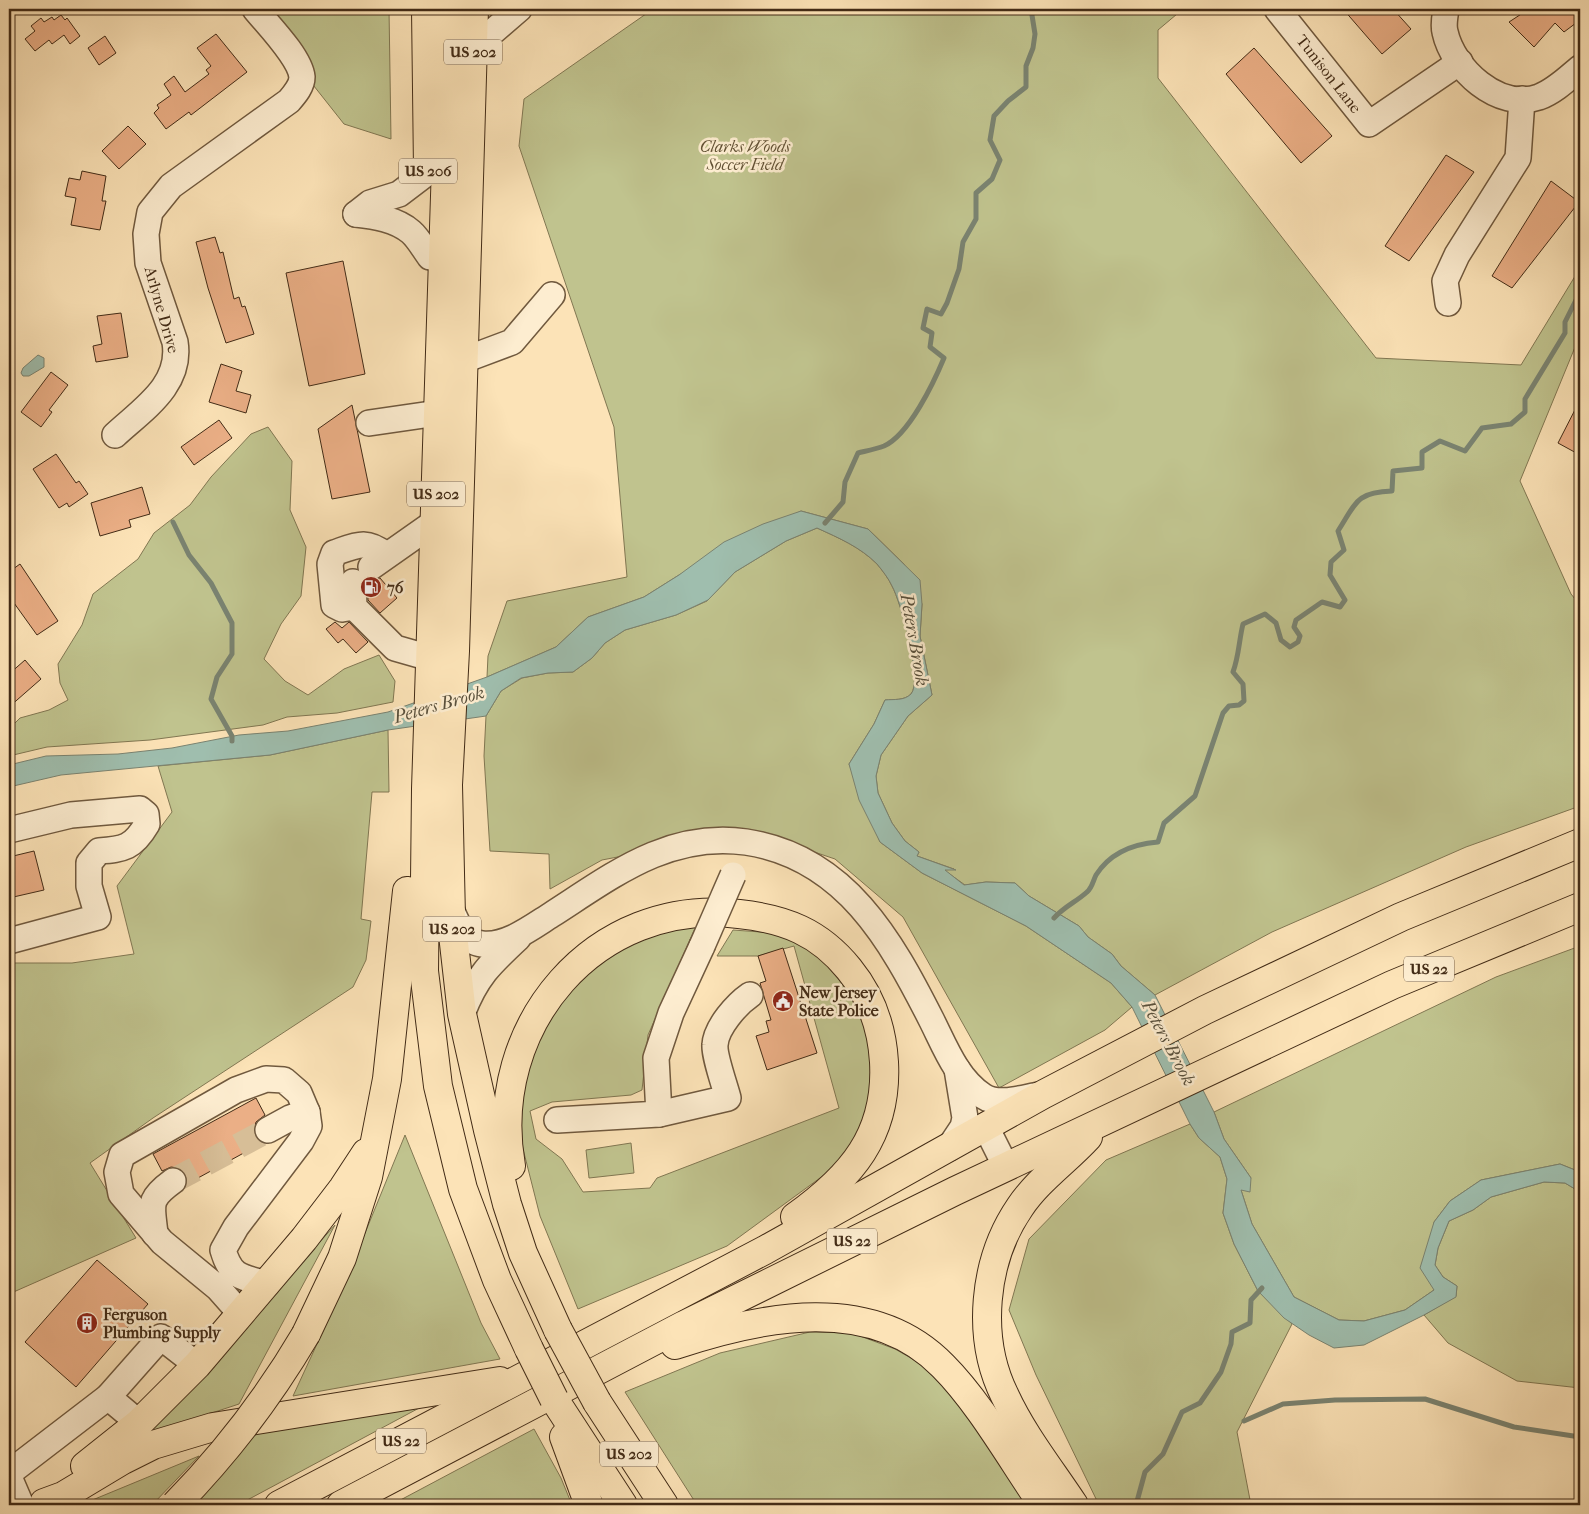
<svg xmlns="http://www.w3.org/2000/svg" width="1589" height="1514" font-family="'IM FELL French Canon',serif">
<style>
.green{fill:#c0c38e;stroke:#817752}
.water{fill:#9fbeae;stroke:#7a8371}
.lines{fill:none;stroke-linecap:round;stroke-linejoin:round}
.stream{stroke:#7a8371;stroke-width:5}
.building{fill:#ebaf86;stroke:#422b16}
.minor-tunnel{stroke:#d7be97;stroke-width:25;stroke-dasharray:25 12;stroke-linecap:butt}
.minor-casing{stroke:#70593e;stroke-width:28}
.highway-casing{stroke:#422b16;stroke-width:30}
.minor{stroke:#fdedd0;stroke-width:25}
.highway{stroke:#fce3b7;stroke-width:28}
.minor-bridge-casing{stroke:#70593e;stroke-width:28;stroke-linecap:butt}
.highway-bridge-casing{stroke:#422b16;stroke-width:30;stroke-linecap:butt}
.minor-bridge{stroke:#fdedd0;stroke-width:25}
.highway-bridge{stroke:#fce3b7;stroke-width:28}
.labels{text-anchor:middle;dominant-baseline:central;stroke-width:5;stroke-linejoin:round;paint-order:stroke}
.shield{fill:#fdedd0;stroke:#7a654e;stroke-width:1}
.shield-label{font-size:15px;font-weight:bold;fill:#422b16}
.street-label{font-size:16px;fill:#422b16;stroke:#fdedd0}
.park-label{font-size:16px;font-style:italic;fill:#625134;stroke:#fdedd0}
.poi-label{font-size:16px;font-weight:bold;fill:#422b16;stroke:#fdedd0;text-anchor:start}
.water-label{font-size:18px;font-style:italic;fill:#59503c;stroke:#fdedd0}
</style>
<rect width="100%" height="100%" fill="#fce3b7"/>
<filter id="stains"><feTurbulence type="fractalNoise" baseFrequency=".004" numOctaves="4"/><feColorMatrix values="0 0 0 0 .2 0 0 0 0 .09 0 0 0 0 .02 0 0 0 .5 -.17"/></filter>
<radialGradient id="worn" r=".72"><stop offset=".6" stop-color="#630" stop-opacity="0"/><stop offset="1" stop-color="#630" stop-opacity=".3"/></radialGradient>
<g class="green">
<polygon points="253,9 389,9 391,139 344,124"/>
<polygon points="653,9 1183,9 1158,30 1158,78 1376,358 1521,365 1580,268 1580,335 1520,481 1571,594 1580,605 1580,806 1466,847 1272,932 1155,995 1121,966 1112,954 1088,937 1079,926 1029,896 1015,883 986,882 965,885 944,870 954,869 917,856 919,852 905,841 892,823 878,793 876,776 881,755 908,716 932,695 920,636 922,604 904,564 868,529 801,511 679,575 644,597 588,617 556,647 487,677 488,656 507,601 627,577 614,427 519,146 524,99"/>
<polygon points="268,427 292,461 290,510 306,547 301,596 281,624 264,659 285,681 308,695 344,669 379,655 395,681 393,702 337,713 287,717 263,725 150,740 47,747 9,756 9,729 20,718 49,710 68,700 60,683 58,664 82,625 93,594 138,559 154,533 190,505 211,477 251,434"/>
<path d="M817,528C839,538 860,547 877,564C882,570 889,579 892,586C901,602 923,681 911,694C904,701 894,699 885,700L874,724L849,764L880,842L922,873L1026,926L1111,983L1132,1007L1105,1030L999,1088L903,917L835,859L752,831L602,860L550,889L549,854L490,851L484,756L486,716L501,691L522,678L548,673L573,672L592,658L605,643L625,630L676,615L707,601L735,572L786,541Z"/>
<polygon points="388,730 389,792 372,792 361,919 371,921 366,960 353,987 153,1118 90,1163 136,1238 9,1294 9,963 72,963 134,954 117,886 172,812 158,766 270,755"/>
<polygon points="678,924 696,926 648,1035 642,1090 631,1095 552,1102 530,1111 536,1139 562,1159 583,1192 650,1188 657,1178 839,1108 794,946 758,956 717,956 733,930 788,934 808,943 853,996 873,1047 871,1106 850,1154 835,1167 727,1246 578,1309 540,1216 520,1137 522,1083 546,1016 605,954"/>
<polygon points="1580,946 1580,1172 1560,1164 1481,1180 1450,1201 1434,1222 1434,1290 1405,1310 1364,1321 1339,1320 1294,1297 1252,1224 1241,1190 1251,1178 1224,1139 1214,1112 1496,977"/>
<polygon points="1190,1124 1199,1138 1220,1157 1227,1179 1223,1213 1234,1244 1258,1291 1292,1324 1237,1432 1251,1505 1099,1505 1036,1375 1009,1310 1029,1239 1106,1160"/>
<polygon points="405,1135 481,1323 500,1359 293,1396 341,1292"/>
<polygon points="631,1143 634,1173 589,1178 586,1150"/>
<polygon points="1544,1182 1565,1183 1580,1192 1580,1388 1517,1381 1448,1343 1424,1315 1456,1296 1457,1286 1443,1277 1435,1265 1438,1248 1449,1221 1473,1210 1491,1197"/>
<polygon points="335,1225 239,1404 148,1434"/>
<polygon points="810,1332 852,1333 895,1349 944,1377 1031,1505 697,1505 625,1392 720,1353"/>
<polygon points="421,1407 238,1505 187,1505 255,1430"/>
<polygon points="534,1429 561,1478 572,1505 391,1505"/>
<polygon points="199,1456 152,1505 84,1505 90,1501"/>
</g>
<g class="water">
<polygon points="38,355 44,358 44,367 29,376 23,376 21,373 23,368"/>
<path d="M801,511L868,529L920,580L922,604L920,636L932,695L908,716L881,755L876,776L878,793L892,823L905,841L919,852L917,856L956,870H945L964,885L986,882L1015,883L1029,896L1079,926L1088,937L1112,954L1121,966L1155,995L1214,1112L1224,1139L1251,1178L1250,1192L1241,1190L1252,1224L1294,1297L1339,1320L1364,1321L1405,1310L1434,1290L1420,1268L1434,1222L1450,1201L1481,1180L1560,1164L1580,1172V1192L1565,1183L1544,1182L1491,1197L1473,1210L1449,1221L1438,1248L1435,1265L1443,1277L1457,1286L1456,1297L1424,1315L1364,1345L1334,1348L1309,1335L1284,1318L1258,1291L1234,1244L1223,1213L1227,1179L1220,1157L1199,1138L1190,1124L1132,1007L1111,983L1026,926L922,873L880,842L859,800L849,764L874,724L885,700C894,699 904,701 911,694C923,681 901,602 892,586C889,579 882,570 877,564C860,547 839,538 817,528L786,541L735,572L708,600L676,615L625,630L605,643L592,658L573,672L548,673L521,678L501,691L486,716L388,730L270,755L61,775L9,787V765L46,756L118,754L172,748L239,735L288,731L388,712L487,677L556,647L588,617L644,597L679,575L724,542L763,524Z"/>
</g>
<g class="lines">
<g class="stream">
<polyline points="173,522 189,555 211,583 232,623 232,654 217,677 211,699 232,736 232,741"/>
<path d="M825,523L843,502L845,482L858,453C866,451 876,449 884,446C909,435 934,382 944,358L930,347L932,333L923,328L927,309L941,314L947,303L959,269L963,242L976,219V193L992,179L1000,160L990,140L994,116L1008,101L1026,87V66L1033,48L1035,34L1031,9"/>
<path d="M1054,918C1065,906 1076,902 1087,892C1092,888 1093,881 1096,875C1110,853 1133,844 1158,842L1164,823L1195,796L1223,713L1229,706L1239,705L1244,701L1243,684L1233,672C1239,656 1239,640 1243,624L1265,614L1276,623L1281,640L1290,647L1298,642L1300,636L1294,627L1296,620L1322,602L1340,607L1345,600L1330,575L1331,562L1344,550L1338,531C1356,503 1356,492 1392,491L1393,471L1422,468V452L1440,441L1465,451L1482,428L1511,424L1525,412V399L1565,333V322L1580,292"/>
<polyline points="1244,1421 1283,1404 1335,1400 1425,1399 1514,1427 1580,1437"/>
<polyline points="1136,1505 1145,1472 1163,1454 1182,1412 1200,1403 1221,1372 1231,1344 1232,1332 1250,1323 1251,1300 1262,1288"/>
</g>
</g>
<g class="building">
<polygon points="1343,9 1393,9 1411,29 1382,54"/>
<polygon points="1529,9 1580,9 1580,20 1564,32 1555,23 1534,47 1509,22"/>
<polygon points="61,15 65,20 67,18 80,36 70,44 64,35 52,44 49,40 35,51 25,39 35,31 31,26 41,18 44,22 52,17 54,20"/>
<polygon points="216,34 247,72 191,115 189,112 166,129 154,113 159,108 157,105 171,95 164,84 174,76 185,92 209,74 206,70 211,66 197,48"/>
<polygon points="105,36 116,53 99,65 88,48"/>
<polygon points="1254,48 1332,136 1301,163 1226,74"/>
<polygon points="128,126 146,144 119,169 102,151"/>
<polygon points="1446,155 1474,172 1409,261 1385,246"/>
<polygon points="82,171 106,176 102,201 106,201 100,230 71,225 76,198 65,196 69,178 80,180"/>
<polygon points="1551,181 1579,202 1512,288 1492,276"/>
<polygon points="215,237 220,253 223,252 234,299 239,297 242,307 245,306 254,334 226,343 208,288 196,242"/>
<polygon points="343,261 365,374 309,386 286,273"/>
<polygon points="121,313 128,357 96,362 93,346 102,344 97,316"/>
<polygon points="221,364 242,371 236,391 251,395 246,413 209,402"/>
<polygon points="51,372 68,385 49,410 52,412 41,427 21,412"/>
<polygon points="1580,400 1580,455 1558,443"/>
<polygon points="352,405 370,492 332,499 318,429"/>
<polygon points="219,420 232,438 194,465 181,447"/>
<polygon points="56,454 76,483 79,481 88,494 69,507 67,503 59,508 33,469"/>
<polygon points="142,487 150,514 129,520 131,527 100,536 91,503"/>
<polygon points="20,564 58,621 37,635 9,596 9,572"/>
<polygon points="380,578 397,598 380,613 368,600 367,580"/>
<polygon points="335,622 342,628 349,622 368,642 356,653 343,639 338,643 326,629"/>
<polygon points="25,660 41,679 9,707 9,674"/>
<polygon points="34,851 44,890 9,898 9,857"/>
<polygon points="783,948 817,1053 767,1070 756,1036 769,1032 766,1021 771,1020 760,983 766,981 758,956"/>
<polygon points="256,1098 265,1115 256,1122 254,1129 256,1137 262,1143 187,1184 185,1173 179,1168 171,1167 162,1171 153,1154"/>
<polygon points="97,1260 148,1304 76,1387 25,1342"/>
</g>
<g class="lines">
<polyline class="minor-tunnel" points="173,1181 268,1130"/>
<g class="minor-casing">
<g id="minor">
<polyline points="1277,9 1369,124 1460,62"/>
<path d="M1446,9C1445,16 1443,25 1445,32C1453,69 1498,111 1539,97C1555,91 1568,78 1580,68"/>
<polyline points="490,34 519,9"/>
<path d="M356,214C374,216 396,219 411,232C418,238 424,249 430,257"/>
<polyline points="356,214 370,203 399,194 428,172"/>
<polyline points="1448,303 1445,281 1457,255 1518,158 1522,99"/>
<polyline points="464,360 512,342 552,295"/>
<polyline points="369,423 438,413"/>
<path d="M115,435C143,409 182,385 175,342L148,263L146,234L150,212L171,186L289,101C295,94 302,86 302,77C300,57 267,24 255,9"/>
<polyline points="371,567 435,522"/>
<polyline points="353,582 354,607 395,648 430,658"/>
<path d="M354,607L342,609L334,605L330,564L334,553C357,545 366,539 386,555"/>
<path d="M9,830L71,815L140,809L146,814L147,824C133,848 124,849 99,851L89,863V886L98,917L9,941"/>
<path d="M451,909C457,923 464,942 482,944C506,947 532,927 551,915C612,876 668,831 746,842C845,857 891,940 932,1021C945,1047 957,1079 983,1096C998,1106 1022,1098 1039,1095"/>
<path d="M462,1014C476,977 490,964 518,938"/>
<path d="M659,1114L728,1098C725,1086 714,1056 715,1045C716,1027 737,1004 750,995"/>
<polyline points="557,1120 659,1114 656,1058 671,1013 702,946"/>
<polyline points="986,1127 1006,1167"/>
<polyline points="268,1130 290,1118 307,1112"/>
<polyline points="949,1148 963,1127 965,1118 957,1069"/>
<path d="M155,1234C152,1204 147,1200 173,1181"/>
<path d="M241,1314L218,1288L162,1242L121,1194L117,1172L122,1155L236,1090L266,1079L284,1080L299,1093L307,1112L309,1126L301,1141L236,1227L223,1250C231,1278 242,1277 267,1284"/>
<polyline points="108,1397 139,1423"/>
<polyline points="9,1473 108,1397 161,1337 197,1365"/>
<polyline points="9,1477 21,1505"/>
</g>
</g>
<g class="highway-casing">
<g id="highway">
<polyline points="426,9 428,170"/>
<polyline points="451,9 426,789 424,971 438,1086 463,1189 497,1280 529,1349"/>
<polyline points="474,9 455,651 448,785 451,917 462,1014 488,1130 507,1204 523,1253 558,1330"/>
<path d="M511,1166C486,1026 595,897 739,914C785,919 819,932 849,969C871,996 882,1027 884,1062C888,1135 851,1177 795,1217"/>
<polyline points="306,1334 342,1258 368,1177 387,1079 407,891"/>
<path d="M675,1345C762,1316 872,1293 943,1366C980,1403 1013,1462 1043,1505"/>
<polyline points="554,1399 623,1505"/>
<polyline points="597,1402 664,1505"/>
<polyline points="564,1437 589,1505"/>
<polyline points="85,1466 139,1423 197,1365 304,1239 343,1188 366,1153"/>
<polyline points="44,1503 63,1496 123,1460 153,1445 213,1427 500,1381"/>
<polyline points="279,1505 765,1250 1044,1094 1205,1010 1401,917 1580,843"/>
<polyline points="341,1505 684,1325 955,1191 1392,985 1580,907"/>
<path d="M1074,1505C1051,1470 1023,1435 1005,1396C976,1338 983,1261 1020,1207C1038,1180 1066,1161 1088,1137"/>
</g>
</g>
<use href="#minor" class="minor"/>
<use href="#highway" class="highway"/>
<g class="minor-bridge-casing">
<polyline id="minor-bridge" points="702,946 733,875"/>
</g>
<g class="highway-bridge-casing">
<g id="highway-bridge">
<polyline points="558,1330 597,1402"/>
<polyline points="529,1349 554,1399"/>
<path d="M175,1505C226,1453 269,1397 306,1334"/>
</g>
</g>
<use href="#minor-bridge" class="minor-bridge"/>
<use href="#highway-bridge" class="highway-bridge"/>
</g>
<defs>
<g id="fuel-disc" transform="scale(1.125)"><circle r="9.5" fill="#8f2418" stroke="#fdedd0"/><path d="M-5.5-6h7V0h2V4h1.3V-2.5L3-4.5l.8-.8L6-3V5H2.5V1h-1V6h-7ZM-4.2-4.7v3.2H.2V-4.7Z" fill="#fff"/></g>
<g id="civic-disc" transform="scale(1.125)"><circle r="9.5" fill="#8f2418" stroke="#fdedd0"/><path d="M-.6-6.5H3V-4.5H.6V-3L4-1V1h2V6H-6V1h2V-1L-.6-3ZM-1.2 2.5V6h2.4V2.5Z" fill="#fff"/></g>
<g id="building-disc" transform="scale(1.125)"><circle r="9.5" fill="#8f2418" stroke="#fdedd0"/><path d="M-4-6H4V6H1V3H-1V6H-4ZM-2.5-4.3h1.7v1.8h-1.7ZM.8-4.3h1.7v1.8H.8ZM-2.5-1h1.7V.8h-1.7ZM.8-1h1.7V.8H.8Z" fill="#fff"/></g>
</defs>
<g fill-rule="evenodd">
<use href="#fuel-disc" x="371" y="587"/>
<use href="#civic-disc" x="783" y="1001"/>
<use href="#building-disc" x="87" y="1323"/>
</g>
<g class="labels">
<g class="shield">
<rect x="444" y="39.5" width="58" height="25" rx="4"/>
<rect x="399" y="158.5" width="58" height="25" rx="4"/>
<rect x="407" y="481.5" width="58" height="25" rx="4"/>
<rect x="423" y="916.5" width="58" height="25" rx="4"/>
<rect x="1404" y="956.5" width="50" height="25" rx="4"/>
<rect x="827" y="1228.5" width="50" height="25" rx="4"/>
<rect x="376" y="1428.5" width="50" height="25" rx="4"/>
<rect x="600" y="1441.5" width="58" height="25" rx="4"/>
</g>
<g class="shield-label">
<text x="473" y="52">US 202</text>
<text x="428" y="171">US 206</text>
<text x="436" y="494">US 202</text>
<text x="452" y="929">US 202</text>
<text x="1429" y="969">US 22</text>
<text x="852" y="1241">US 22</text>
<text x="401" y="1441">US 22</text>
<text x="629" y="1454">US 202</text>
</g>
<g class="street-label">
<text transform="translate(1329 74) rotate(52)">Tunison Lane</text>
<text transform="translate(162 310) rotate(74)">Arlyne Drive</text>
</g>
<g class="park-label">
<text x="745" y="146">Clarks Woods<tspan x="745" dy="18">Soccer Field</tspan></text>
</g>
<g class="poi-label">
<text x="387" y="587">76</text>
<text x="799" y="992">New Jersey<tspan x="799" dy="18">State Police</tspan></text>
<text x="103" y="1314">Ferguson<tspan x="103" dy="18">Plumbing Supply</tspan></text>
</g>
<g class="water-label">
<text transform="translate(914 640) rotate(80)">Peters Brook</text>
<text transform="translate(439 705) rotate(-16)">Peters Brook</text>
<text transform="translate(1168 1043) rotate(62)">Peters Brook</text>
</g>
</g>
<rect width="1589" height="1514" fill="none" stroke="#fce3b7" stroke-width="30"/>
<rect x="10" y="10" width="1569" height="1494" fill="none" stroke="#422b16" stroke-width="2.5"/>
<rect x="15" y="15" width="1559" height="1484" fill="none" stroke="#422b16"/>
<rect width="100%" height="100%" filter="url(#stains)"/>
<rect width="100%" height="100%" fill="url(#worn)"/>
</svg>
